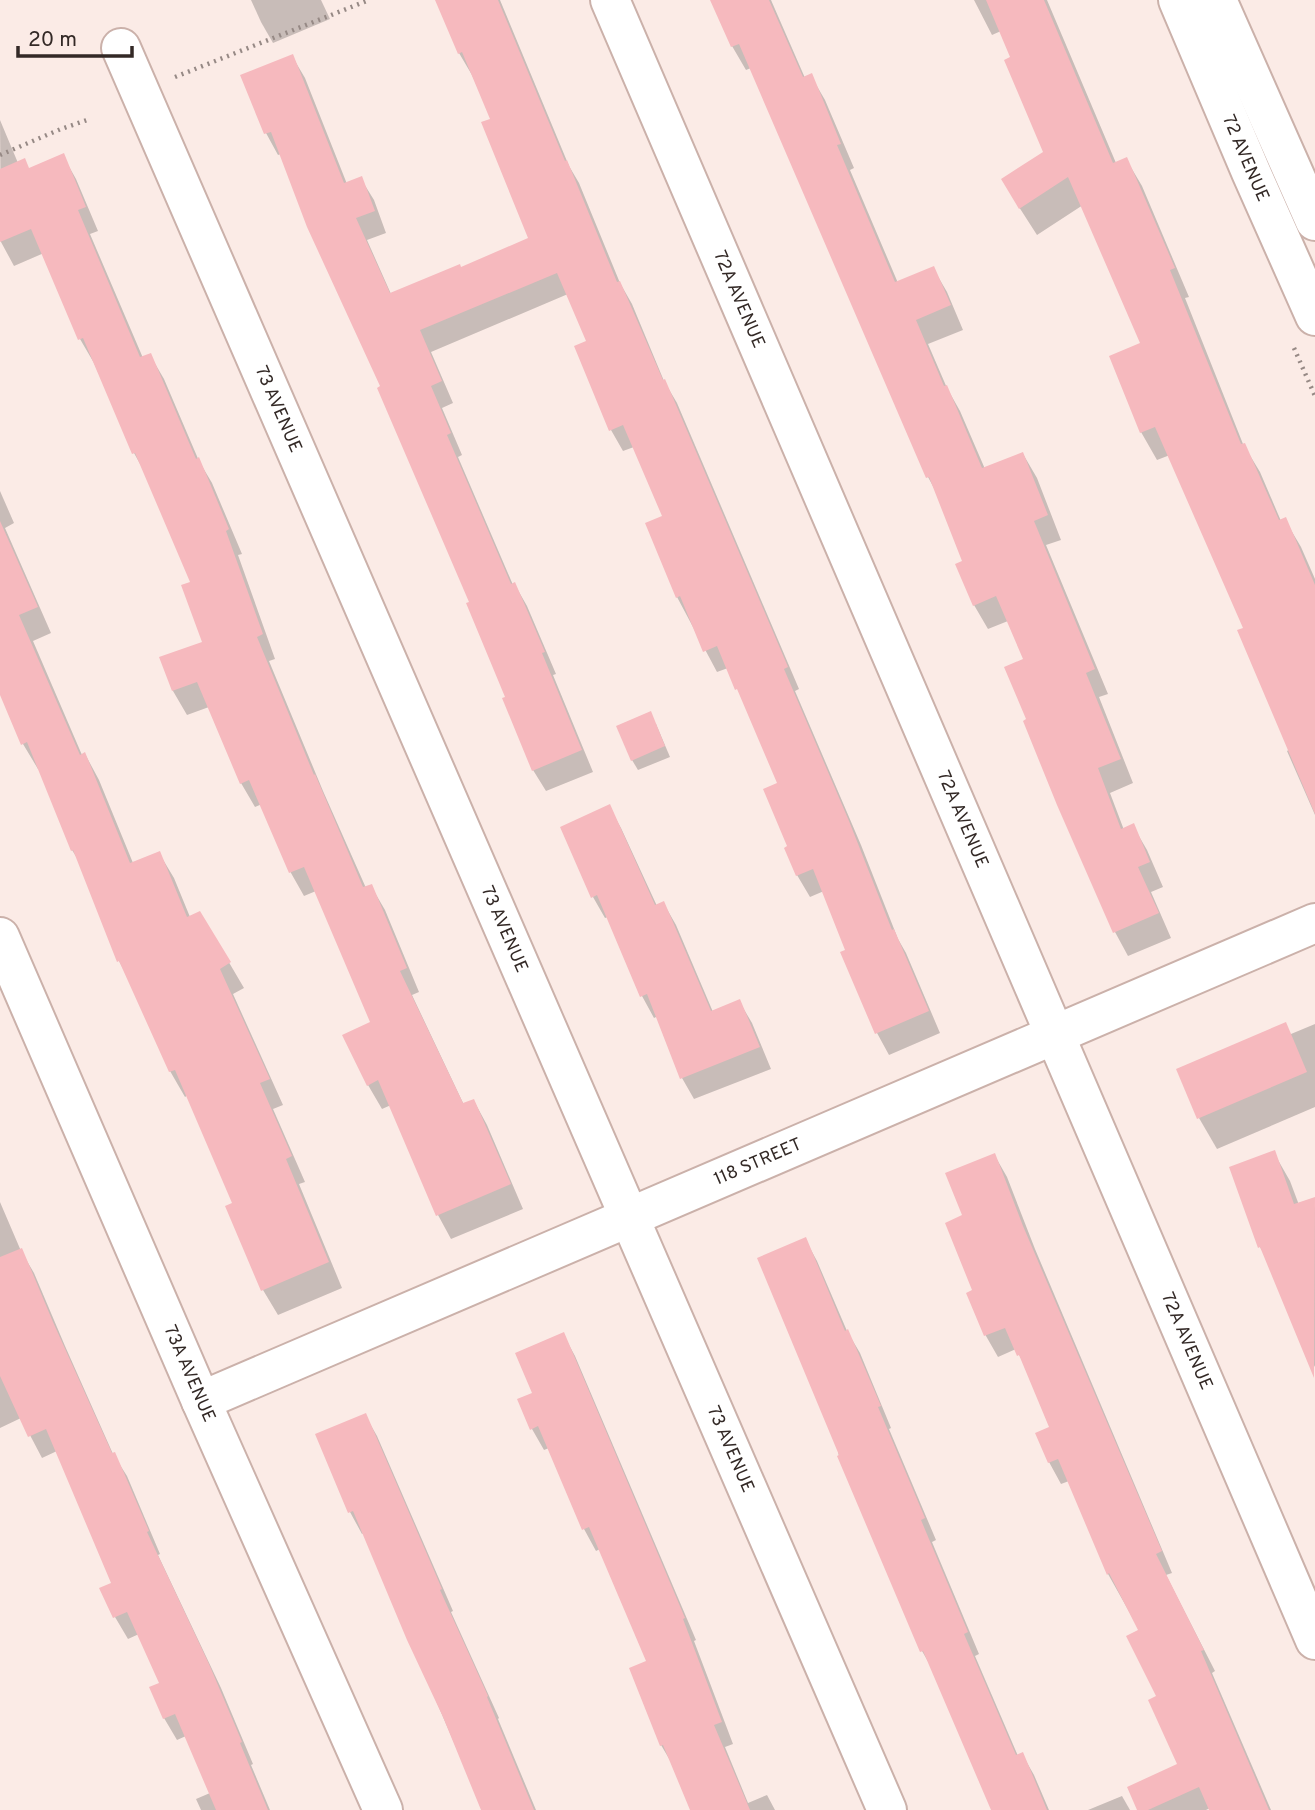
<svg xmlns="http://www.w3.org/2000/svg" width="1315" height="1810" font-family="Overpass,sans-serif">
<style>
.shadow{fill:#0003}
.building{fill:#f6b9be}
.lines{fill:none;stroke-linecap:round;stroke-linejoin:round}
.minor-casing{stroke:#cbb1aa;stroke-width:42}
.major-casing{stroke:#cbb1aa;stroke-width:42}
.path{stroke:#968985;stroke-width:4.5;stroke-dasharray:2 5;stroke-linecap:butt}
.minor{stroke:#fff;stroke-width:38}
.major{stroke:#fff;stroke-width:38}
.labels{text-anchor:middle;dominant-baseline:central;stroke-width:5;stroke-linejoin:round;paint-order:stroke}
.street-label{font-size:18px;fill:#332926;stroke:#fbebe6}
</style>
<rect width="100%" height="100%" fill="#fbebe6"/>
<g class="shadow">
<polygon points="251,0 321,0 330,19 273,43 261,22"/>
<polygon points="437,0 500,0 569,166 579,183 620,283 632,304 664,381 677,403 799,689 795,691 861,845 898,939 906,953 940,1033 889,1055 877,1033 842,953 848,950 824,891 810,897 797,875 789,847 779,784 744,702 728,668 717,672 677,597 664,517 634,447 623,451 611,430 588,342 568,294 431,352 453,403 442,408 462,455 458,457 513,585 515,585 527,606 556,674 553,675 593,772 546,791 533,770 471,603 382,387 281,154 278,155 266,133 292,56 305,78 347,184 361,179 374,200 386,233 367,240 391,294 460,269 530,239 492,119 472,75 459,53"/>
<polygon points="712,0 771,0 805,78 811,76 825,100 854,168 850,170 898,283 933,268 947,292 963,330 928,344 947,388 960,411 985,469 1023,454 1037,478 1061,540 1046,545 1108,694 1099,697 1133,783 1110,793 1124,830 1133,826 1147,850 1163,887 1151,892 1171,938 1128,956 1115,932 1058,805 1028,720 1025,660 1008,621 988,629 974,605 964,562 935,490 928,477 751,68 746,70 732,46"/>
<polygon points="974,0 1047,0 1116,163 1126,159 1142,186 1189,297 1185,298 1243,444 1260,472 1281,521 1285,520 1301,547 1315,579 1315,815 1287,751 1290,749 1245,629 1170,455 1157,460 1141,432 1142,344 1083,205 1037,235 1019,207 1046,152 1013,58 1001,31 992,35"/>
<polygon points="0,120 18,163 30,170 63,156 76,179 98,231 90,234 143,358 150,355 164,379 199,461 212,483 242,554 238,555 275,659 269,661 323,791 366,888 371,886 385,910 419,992 412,995 464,1105 474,1101 487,1125 523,1209 451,1239 438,1215 391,1105 382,1109 368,1085 372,1023 316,891 304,896 291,873 262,804 255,807 241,783 209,707 187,715 173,691 162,658 204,643 192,583 144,471 134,453 94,363 80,339 44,253 14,266 1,242"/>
<polygon points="0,491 14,523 5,528 51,633 33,641 82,755 85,754 99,780 133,863 159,853 174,878 190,917 200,913 244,988 233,994 283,1105 273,1109 305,1182 299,1184 342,1288 278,1315 263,1290 235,1204 188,1095 185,1097 170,1071 127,976 119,961 82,866 72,850 40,768 38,769 23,744 0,691"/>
<polygon points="656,724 670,757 638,770 632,760"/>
<polygon points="609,807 621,828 657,906 664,904 676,925 713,1012 739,1001 752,1023 771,1069 694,1099 682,1078 658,1016 654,1018 642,996 608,917 605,918 593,897"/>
<polygon points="1315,1024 1315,1107 1217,1149 1199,1118 1291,1034"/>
<polygon points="1274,1153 1290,1181 1299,1205 1311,1200 1315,1208 1315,1367 1303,1346 1268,1261 1260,1247 1231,1168"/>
<polygon points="995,1156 1007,1177 1035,1249 1172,1573 1166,1575 1215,1671 1212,1673 1271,1810 1211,1810 1210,1808 1206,1810 1139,1810 1179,1765 1140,1631 1108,1574 1069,1481 1061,1484 1049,1462 1052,1428 1029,1373 1016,1349 998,1357 986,1336 968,1294 974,1291 965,1216"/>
<polygon points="0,1202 21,1251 34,1273 65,1346 113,1454 127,1476 160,1554 158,1555 221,1688 253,1764 251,1765 270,1810 201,1810 196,1799 210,1793 186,1736 177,1740 164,1718 161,1684 139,1634 128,1639 115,1617 113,1583 57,1451 42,1458 21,1418 0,1428"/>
<polygon points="805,1239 817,1261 847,1331 860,1353 891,1428 889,1429 936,1540 932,1542 979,1654 975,1656 1018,1756 1022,1754 1034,1775 1049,1810 993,1810 933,1670 922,1651 839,1457"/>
<polygon points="563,1334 575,1356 696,1640 694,1641 733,1744 725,1747 748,1803 767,1795 775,1810 692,1810 674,1767 661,1745 648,1662 600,1549 596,1551 584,1529 549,1448 544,1450 532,1429 534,1394"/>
<polygon points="365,1415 377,1436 453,1611 451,1612 499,1718 498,1719 536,1810 483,1810 364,1533 362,1534 350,1512"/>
<polygon points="1122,1796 1130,1810 1088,1810"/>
</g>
<g class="building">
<polygon points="435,0 498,0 565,161 567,160 617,282 620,281 663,380 665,379 788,667 784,669 849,821 892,930 894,929 929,1011 875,1034 840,952 845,950 813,869 796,876 784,848 787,846 763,789 777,783 737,689 735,690 717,646 703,652 680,596 676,598 645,523 662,516 623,425 609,431 574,346 586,341 557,273 420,330 442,381 431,386 451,433 447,435 511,584 515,582 545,652 542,653 582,750 532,771 502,698 505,697 466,603 469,602 377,388 380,386 307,227 271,132 264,134 240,75 293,54 344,183 362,176 375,211 356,218 390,293 460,264 461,267 528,238 481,122 490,119 462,52 458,54"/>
<polygon points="710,0 769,0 803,77 812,73 841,144 837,145 895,282 934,266 951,305 916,320 944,386 947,385 982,468 1023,452 1048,515 1034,521 1095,669 1086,673 1121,759 1098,768 1121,829 1134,823 1150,862 1138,867 1159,913 1113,933 1057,805 1023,721 1026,719 1004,667 1023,659 996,596 973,606 955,564 962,561 929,477 926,478 739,44 731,47"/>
<polygon points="986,0 1044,0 1113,163 1127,157 1175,268 1170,270 1241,444 1245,443 1279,520 1286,517 1315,585 1315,814 1237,630 1243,628 1155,427 1140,433 1109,356 1140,343 1068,177 1019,209 1001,179 1043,152 1004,60 1010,57"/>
<polygon points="64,153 86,207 78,210 140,357 151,353 196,459 199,457 229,529 226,531 263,634 257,637 314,775 315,774 363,887 372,884 407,968 400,971 463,1103 474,1099 511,1184 436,1216 378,1080 367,1086 342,1035 370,1022 304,867 289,873 249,780 240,784 197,682 172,691 159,657 202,642 181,585 190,582 135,453 132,454 83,338 78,340 31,229 0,242 0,169 25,158 29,168"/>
<polygon points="0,521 38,607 19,615 80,755 85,752 130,863 160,851 187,917 200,911 231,962 220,969 270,1079 260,1083 292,1156 286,1159 329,1262 261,1291 225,1206 232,1203 175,1070 169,1072 119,961 117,962 73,850 71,851 27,742 21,745 0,695"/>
<polygon points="651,711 665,746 631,761 616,726"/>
<polygon points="610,804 655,905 664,901 711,1011 740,999 760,1047 680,1079 647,994 640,997 597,895 591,898 560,827"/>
<polygon points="1286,1022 1307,1072 1197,1119 1176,1069"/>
<polygon points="1275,1150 1294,1204 1315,1197 1314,1378 1260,1247 1258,1248 1229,1167"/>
<polygon points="995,1153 1023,1226 1162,1551 1156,1554 1204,1650 1201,1651 1269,1810 1209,1810 1199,1787 1148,1810 1137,1810 1127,1787 1177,1764 1148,1700 1156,1696 1126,1636 1138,1630 1109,1573 1107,1575 1058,1459 1048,1463 1035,1433 1049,1427 1019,1355 1017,1356 1005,1328 984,1336 966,1293 972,1290 945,1223 962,1215 945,1173"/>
<polygon points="806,1237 845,1331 848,1329 881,1406 878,1407 925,1518 921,1520 968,1632 964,1634 1016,1755 1023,1752 1047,1810 991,1810 923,1651 920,1652 837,1456 839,1455 757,1258"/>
<polygon points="22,1248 53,1322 112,1453 115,1452 149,1531 147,1532 209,1664 242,1742 240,1743 268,1810 216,1810 175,1714 163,1719 149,1687 159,1683 127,1612 113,1618 99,1588 111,1583 46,1429 28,1437 0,1376 0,1257"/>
<polygon points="564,1332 685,1618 683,1619 722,1722 714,1725 750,1810 690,1810 663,1745 660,1746 629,1668 646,1661 589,1527 582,1530 538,1426 530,1430 517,1399 532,1393 515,1353"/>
<polygon points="366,1413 442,1589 440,1590 488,1696 487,1697 534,1810 481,1810 443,1717 407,1640 353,1511 348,1513 315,1434"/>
</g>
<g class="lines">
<g class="minor-casing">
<g id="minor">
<path id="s1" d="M610,0L1315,1640"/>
<path id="s2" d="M121,48L887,1810"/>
<path id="s3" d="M0,937L201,1401L383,1810"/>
<path id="s4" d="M201,1401L1315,923"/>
</g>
</g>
<g class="major-casing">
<g id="major">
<path id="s5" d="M1178,0L1251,172L1315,316"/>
<polyline points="1217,0 1315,221"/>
</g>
</g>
<g class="path">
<polyline points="175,77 369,0"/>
<polyline points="0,155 61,129 87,120"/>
<polyline points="1294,348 1315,396"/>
</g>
<use href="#minor" class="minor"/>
<use href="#major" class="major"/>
</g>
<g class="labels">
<g class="street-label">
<text stroke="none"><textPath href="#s5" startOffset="172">72 AVENUE</textPath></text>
<text stroke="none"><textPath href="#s1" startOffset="326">72A AVENUE</textPath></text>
<text stroke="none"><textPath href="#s2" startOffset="394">73 AVENUE</textPath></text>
<text stroke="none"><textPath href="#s1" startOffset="892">72A AVENUE</textPath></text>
<text stroke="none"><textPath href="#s2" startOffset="961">73 AVENUE</textPath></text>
<text stroke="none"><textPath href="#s4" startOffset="606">118 STREET</textPath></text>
<text stroke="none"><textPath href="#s1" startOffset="1460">72A AVENUE</textPath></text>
<text stroke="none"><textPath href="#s3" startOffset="476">73A AVENUE</textPath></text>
<text stroke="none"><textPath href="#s2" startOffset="1528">73 AVENUE</textPath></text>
</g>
</g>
<path d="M18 46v10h114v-10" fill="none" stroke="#332926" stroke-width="3.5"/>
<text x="28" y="46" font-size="21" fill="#332926" stroke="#fbebe6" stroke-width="5" paint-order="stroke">20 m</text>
</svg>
